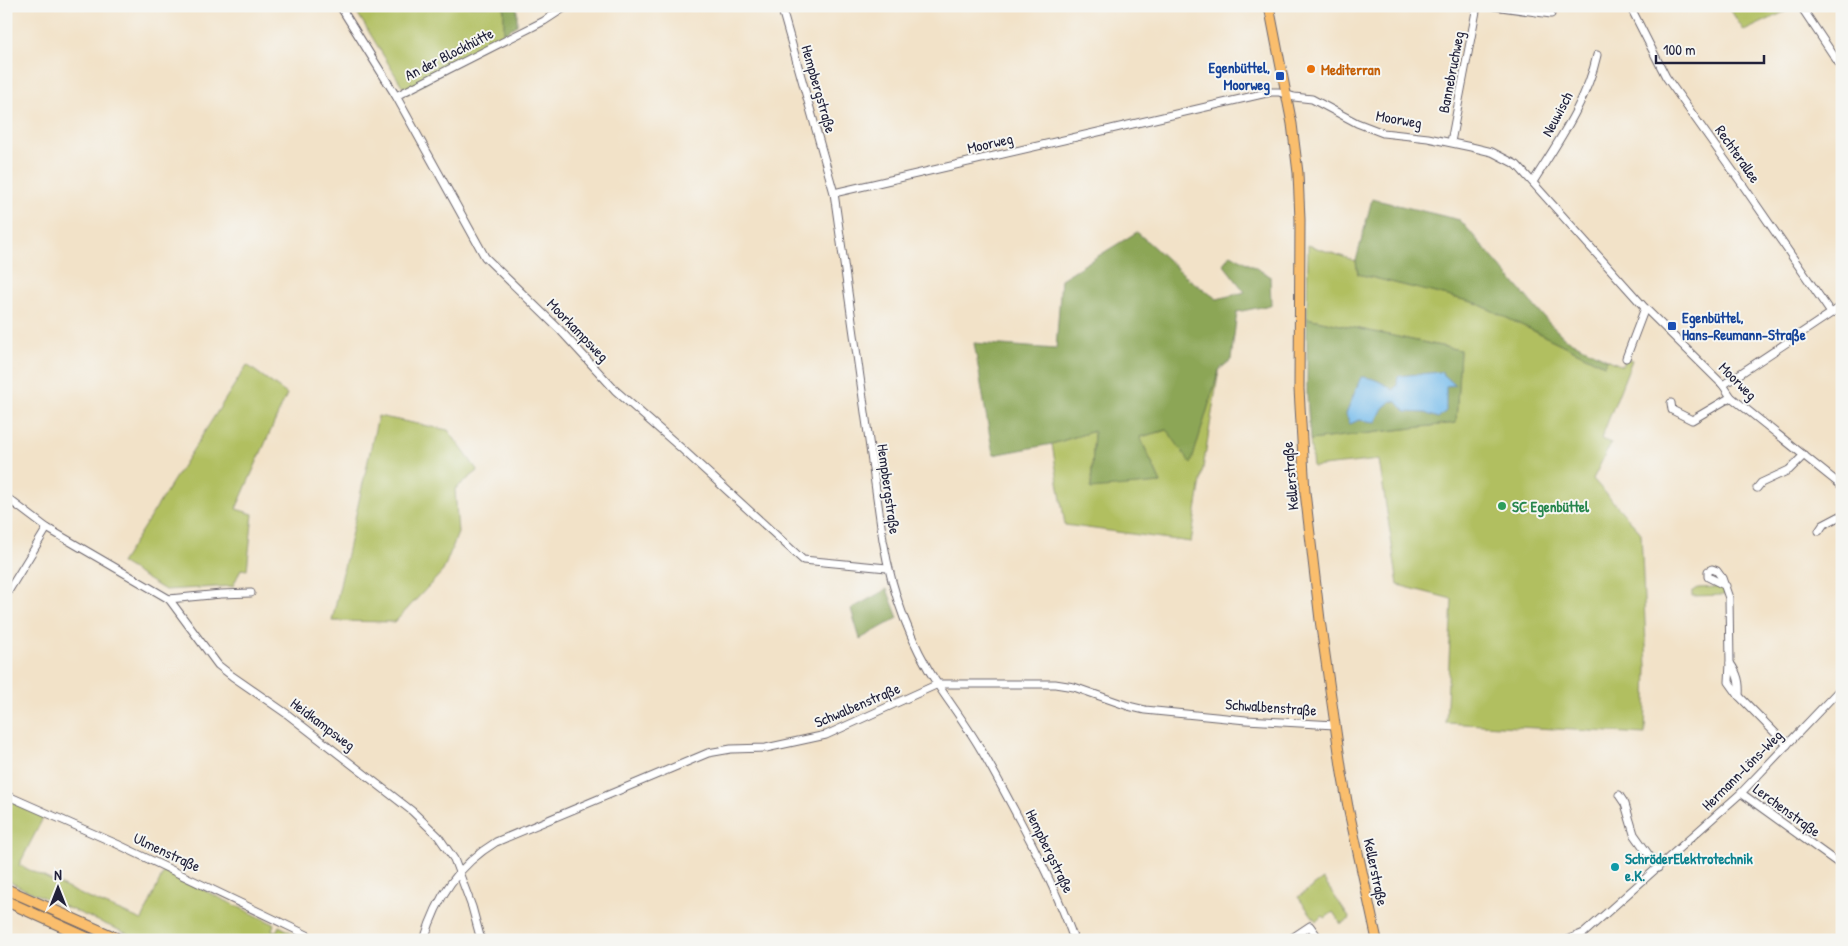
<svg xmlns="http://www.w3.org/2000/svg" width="1848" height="946" font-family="'Patrick Hand',sans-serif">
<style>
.green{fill:#b1bf61;stroke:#6a704e}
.forest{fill:#8ca657;stroke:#576449}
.water{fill:#75bbec;stroke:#4c6e94}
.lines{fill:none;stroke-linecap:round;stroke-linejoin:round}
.minor-casing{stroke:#6b656c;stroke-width:9}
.major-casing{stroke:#6b656c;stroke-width:11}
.highway-casing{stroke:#6b656c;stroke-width:12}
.minor{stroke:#fff;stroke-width:7}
.major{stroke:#fabe6d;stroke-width:9}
.highway{stroke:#fabe6d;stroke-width:10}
.food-dot{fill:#e8710a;stroke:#f6f6f2;stroke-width:2}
.transit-dot{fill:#1a4fb4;stroke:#f6f6f2;stroke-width:2}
.leisure-dot{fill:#2e9e5b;stroke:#f6f6f2;stroke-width:2}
.culture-dot{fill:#0f9aa8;stroke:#f6f6f2;stroke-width:2}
.labels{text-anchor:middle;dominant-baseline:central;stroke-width:4;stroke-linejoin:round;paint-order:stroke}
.street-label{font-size:15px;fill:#22223b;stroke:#f6f6f2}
.transit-label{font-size:15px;font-weight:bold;fill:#164399;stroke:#f6f6f2;text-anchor:end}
.food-label{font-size:15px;font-weight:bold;fill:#c56008;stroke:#f6f6f2;text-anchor:start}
.leisure-label{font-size:15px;font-weight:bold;fill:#27864d;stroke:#f6f6f2;text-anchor:start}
.culture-label{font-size:15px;font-weight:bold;fill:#0d838f;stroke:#f6f6f2;text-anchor:start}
</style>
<rect width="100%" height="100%" fill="#f6f6f2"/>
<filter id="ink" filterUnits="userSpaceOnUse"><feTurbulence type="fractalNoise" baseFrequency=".02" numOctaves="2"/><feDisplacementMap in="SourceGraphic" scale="10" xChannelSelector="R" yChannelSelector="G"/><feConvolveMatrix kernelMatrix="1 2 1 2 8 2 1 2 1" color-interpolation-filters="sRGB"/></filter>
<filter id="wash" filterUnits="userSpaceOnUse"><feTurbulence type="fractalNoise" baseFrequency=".0096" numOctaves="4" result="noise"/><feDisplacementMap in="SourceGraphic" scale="20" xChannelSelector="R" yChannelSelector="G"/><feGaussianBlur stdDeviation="1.12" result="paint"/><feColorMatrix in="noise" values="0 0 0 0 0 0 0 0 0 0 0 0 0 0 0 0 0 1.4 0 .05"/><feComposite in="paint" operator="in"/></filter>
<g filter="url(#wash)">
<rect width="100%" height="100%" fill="#f2e2c8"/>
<g class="green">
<polygon points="353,6 504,6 504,33 407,94"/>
<polygon points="1728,6 1797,6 1744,31"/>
<polygon points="1308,245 1356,261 1358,274 1476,303 1604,365 1607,359 1622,366 1626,358 1632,360 1601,439 1611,443 1593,479 1641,533 1647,667 1645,734 1446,723 1452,599 1398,585 1379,460 1313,467 1310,440 1456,423 1460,350 1307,318"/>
<polygon points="247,365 287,394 236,509 253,514 247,570 241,569 233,586 165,590 121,563"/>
<polygon points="1219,370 1191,542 1065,525 1052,444 1094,431 1091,488 1161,483 1140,437 1168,430 1191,463"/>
<polygon points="378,416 448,430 478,471 455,489 458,533 443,571 395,622 332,621"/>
<polygon points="1717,587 1723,588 1725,595 1692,596 1692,592 1698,588"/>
<polygon points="6,799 44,816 19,865 86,897 142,920 164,871 274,924 272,930 276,932 279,926 306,940 142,940 24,889 6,880"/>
<polygon points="1323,879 1350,919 1341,924 1333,912 1325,918 1323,916 1316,921 1298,897"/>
</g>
<g class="forest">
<polygon points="504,6 517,6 517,25 504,33"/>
<polygon points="1372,199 1460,220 1549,323 1566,339 1607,359 1604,365 1476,303 1358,274 1356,261"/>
<polygon points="1137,232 1189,279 1217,299 1245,292 1223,264 1231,254 1270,276 1271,305 1237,312 1231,360 1219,370 1191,464 1167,430 1140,437 1161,483 1091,489 1094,431 1052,444 993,455 974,343 1056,349 1061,279"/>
<polygon points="1307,318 1460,350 1456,423 1310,440 1307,396"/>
<polygon points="887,589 898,618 860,639 851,609"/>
</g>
<path class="water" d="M1441,372L1455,385L1446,386V411L1438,418L1425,413L1406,412L1397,402L1391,401L1383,408L1376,422L1359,420L1350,424L1346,414L1361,377C1373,377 1383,383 1393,390L1397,385L1398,376Z"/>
</g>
<g filter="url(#ink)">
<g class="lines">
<g class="minor-casing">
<g id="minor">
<polyline points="340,6 396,96 485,257 560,330 615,390 681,448 803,560 887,568"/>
<path d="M781,6L834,193L883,540C892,592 909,641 938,685C952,706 967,726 980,748C999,780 1016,813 1033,846C1048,876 1063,907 1074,940"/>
<polyline points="1494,6 1551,14"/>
<polyline points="1630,6 1666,77 1740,181 1831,313"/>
<polyline points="1802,8 1842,68"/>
<polyline points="396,96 544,21 567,6"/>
<polyline points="1451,142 1477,6"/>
<path d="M1533,182C1558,142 1587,101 1597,55"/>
<polyline points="834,193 1271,92 1279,92 1294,97 1312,99 1357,123 1383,133 1428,138 1471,147 1492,152 1517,165 1645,308 1723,385 1731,397 1842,486"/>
<polyline points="1626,358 1645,308"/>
<polyline points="1723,385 1842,306"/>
<polyline points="1671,403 1672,410 1692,420 1731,397"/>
<polyline points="1757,488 1761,483 1789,470 1804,455"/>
<polyline points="6,497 47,528 169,599 218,665 232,676 287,714 412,811 438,836 454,859 472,907 481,940"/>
<polyline points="1819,531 1823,525 1842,515"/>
<polyline points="1726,586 1708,577 1708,571 1712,569 1717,571 1722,578 1729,598 1730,663 1729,682 1739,696 1787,745"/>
<polyline points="6,595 47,528"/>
<polyline points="169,599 221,594 251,593"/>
<path d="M1730,663C1738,674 1740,683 1739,696"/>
<polyline points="1741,793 1842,866"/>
<polyline points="6,795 117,844 307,935 313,940"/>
<polyline points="1619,795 1625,804 1634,834 1658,868"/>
<path d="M424,940C437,897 458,865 496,842L708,753L731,749L766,748L826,735L938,684H1055L1074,687L1128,706L1145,710L1246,720L1335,725"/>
<polyline points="1289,940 1310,926 1320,940"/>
<polyline points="1567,940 1584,933 1741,793 1842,687"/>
</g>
</g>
<g class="major-casing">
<polyline id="major" points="1269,6 1292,124 1298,173 1300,220 1299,389 1305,492 1320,620 1342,773 1348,807 1377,940"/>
</g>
<g class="highway-casing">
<g id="highway">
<polyline points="6,889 121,940"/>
<polyline points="6,901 92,940"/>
</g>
</g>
<use href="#minor" class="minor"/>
<use href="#major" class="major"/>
<use href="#highway" class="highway"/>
</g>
</g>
<circle class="food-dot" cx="1311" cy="69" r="5"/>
<g class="transit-dot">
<rect x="1275" y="71" width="10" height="10" rx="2.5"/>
<rect x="1667" y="321" width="10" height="10" rx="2.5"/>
</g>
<circle class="leisure-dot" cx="1502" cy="506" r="5"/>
<circle class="culture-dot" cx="1615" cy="867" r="5"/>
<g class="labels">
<g class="street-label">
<text transform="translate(449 54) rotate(-27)">An der Blockhütte</text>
<text transform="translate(1451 72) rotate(-79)">Bannebruchweg</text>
<text transform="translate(819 89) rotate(74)">Hempbergstraße</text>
<text transform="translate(1557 114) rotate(-62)">Neuwisch</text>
<text transform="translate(1399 119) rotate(10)">Moorweg</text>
<text transform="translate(990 143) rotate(-13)">Moorweg</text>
<text transform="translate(1738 154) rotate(55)">Rechterallee</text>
<text transform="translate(578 330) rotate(46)">Moorkampsweg</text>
<text transform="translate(1738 381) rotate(45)">Moorweg</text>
<text transform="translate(1290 476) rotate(-95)">Kellerstraße</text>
<text transform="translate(889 489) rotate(82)">Hempbergstraße</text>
<text transform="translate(857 705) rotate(-23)">Schwalbenstraße</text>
<text transform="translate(1271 707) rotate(4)">Schwalbenstraße</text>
<text transform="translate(323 724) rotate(37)">Heidkampsweg</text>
<text transform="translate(1742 770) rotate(-45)">Hermann-Löns-Weg</text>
<text transform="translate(1787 810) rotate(36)">Lerchenstraße</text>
<text transform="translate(1050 851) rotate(64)">Hempbergstraße</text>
<text transform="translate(167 852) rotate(25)">Ulmenstraße</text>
<text transform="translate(1376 872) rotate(78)">Kellerstraße</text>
</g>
<g class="transit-label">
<text x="1270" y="67">Egenbüttel,<tspan x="1270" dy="17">Moorweg</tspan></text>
<text x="1682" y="317" text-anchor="start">Egenbüttel,<tspan x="1682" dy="17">Hans-Reumann-Straße</tspan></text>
</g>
<g class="food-label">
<text x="1321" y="69">Mediterran</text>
</g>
<g class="leisure-label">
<text x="1512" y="506">SC Egenbüttel</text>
</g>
<g class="culture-label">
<text x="1625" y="858">SchröderElektrotechnik<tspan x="1625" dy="17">e.K.</tspan></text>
</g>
</g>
<rect width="1848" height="946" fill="none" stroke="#f6f6f2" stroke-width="25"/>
<g transform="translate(58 888)" stroke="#f6f6f2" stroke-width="4" paint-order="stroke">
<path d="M0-4L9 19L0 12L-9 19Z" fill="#22223b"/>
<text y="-8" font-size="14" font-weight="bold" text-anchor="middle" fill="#22223b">N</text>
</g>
<path d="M1656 55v8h108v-8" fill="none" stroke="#22223b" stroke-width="2.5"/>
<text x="1663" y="55" font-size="15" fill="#22223b" stroke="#f6f6f2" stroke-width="4" paint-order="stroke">100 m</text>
</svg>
